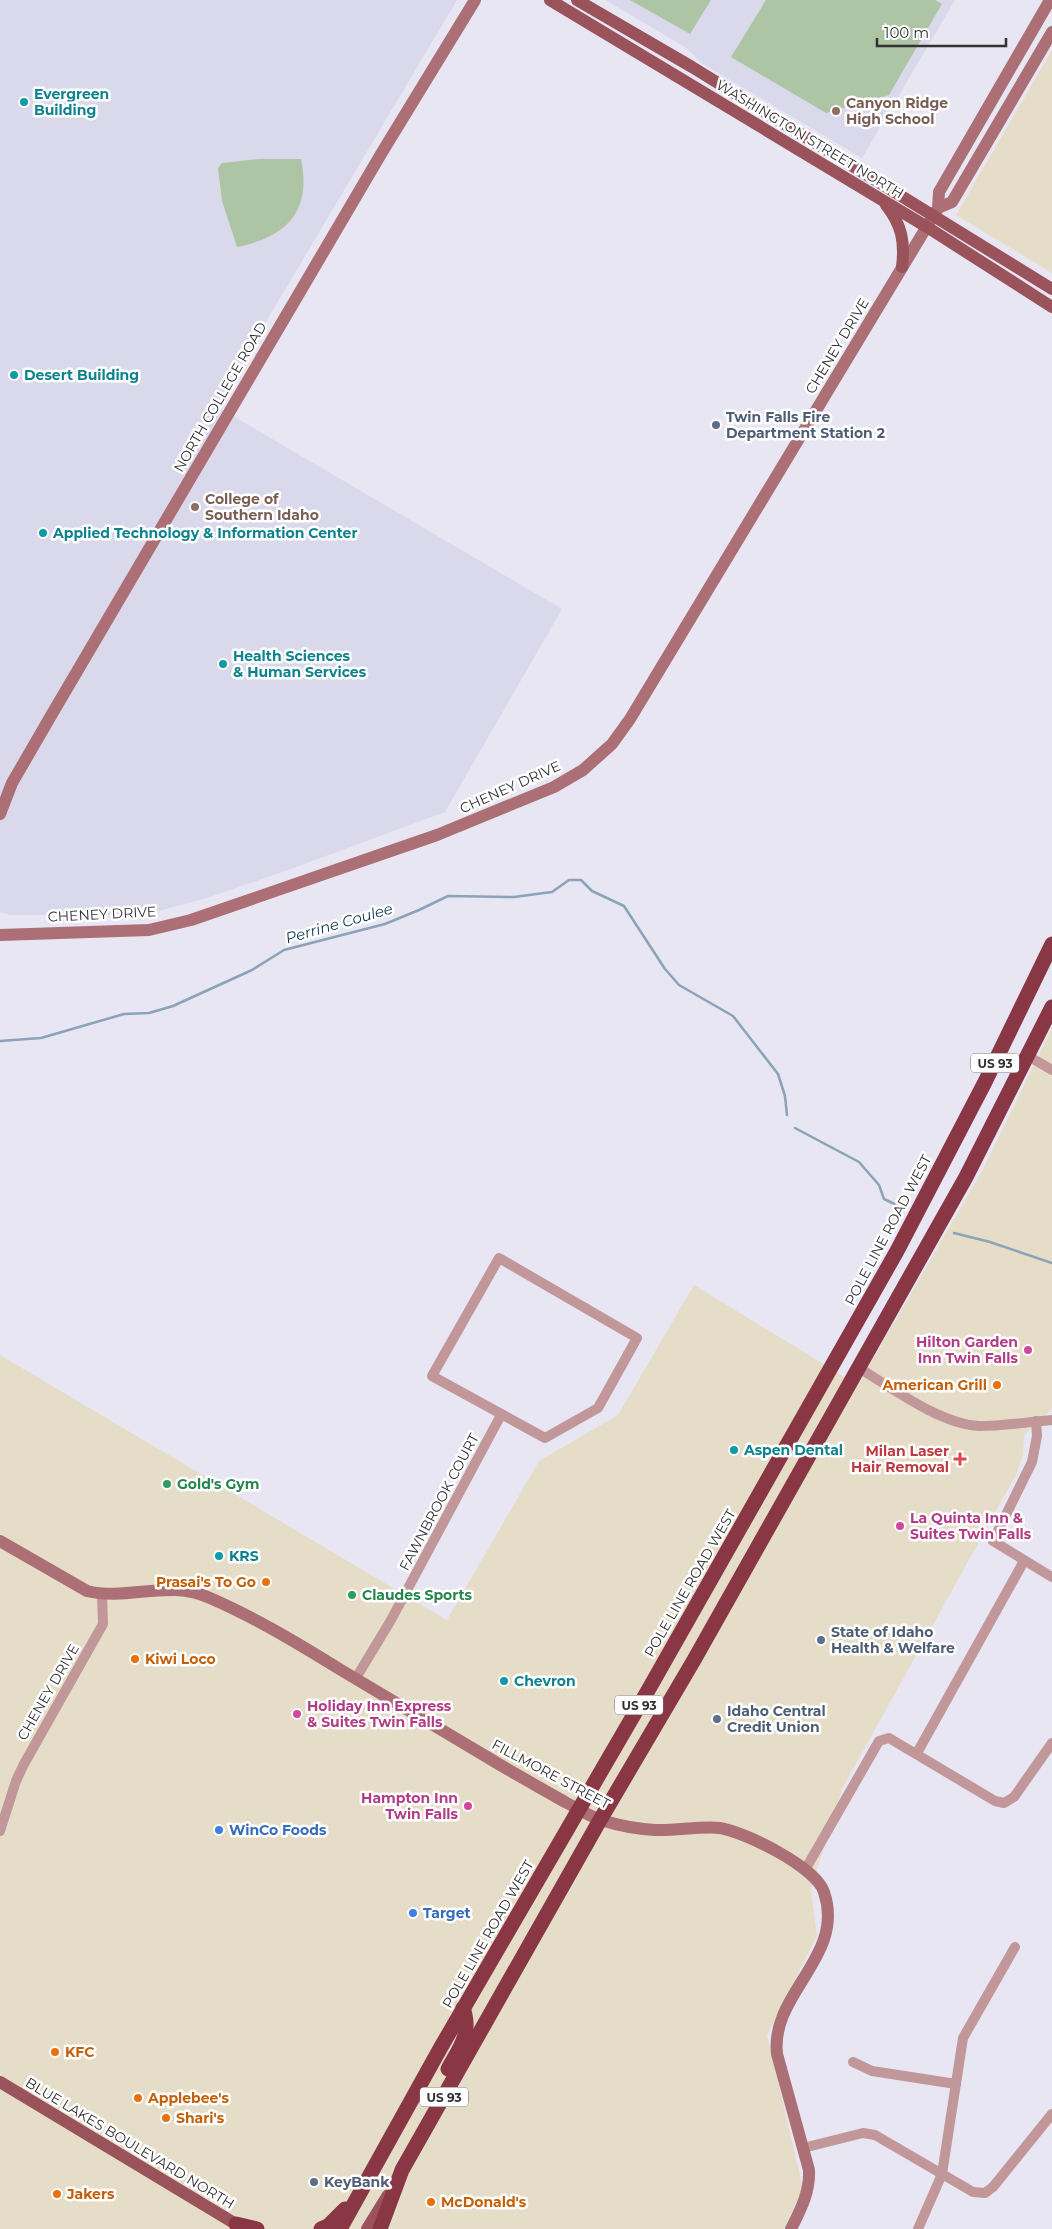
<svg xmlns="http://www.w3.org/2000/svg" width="1052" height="2229" font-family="Montserrat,sans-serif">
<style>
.commercial{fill:#e6ddc8}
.built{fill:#dad9eb}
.green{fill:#aec5a5}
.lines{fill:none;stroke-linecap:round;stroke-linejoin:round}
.stream{stroke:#8aa3b7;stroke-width:2.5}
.street{stroke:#c1979a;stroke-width:10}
.secondary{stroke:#ab6f75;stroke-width:12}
.primary{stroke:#9a525b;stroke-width:12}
.highway{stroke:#8a3745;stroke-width:15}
.culture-dot{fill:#0f9aa8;stroke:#fff;stroke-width:2}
.education-dot{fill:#8d6e63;stroke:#fff;stroke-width:2}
.service-dot{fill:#5c6f8a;stroke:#fff;stroke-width:2}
.hotel-dot{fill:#d1479c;stroke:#fff;stroke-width:2}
.food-dot{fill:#e8710a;stroke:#fff;stroke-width:2}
.health-dot{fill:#e0444e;stroke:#fff;stroke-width:2}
.leisure-dot{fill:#2e9e5b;stroke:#fff;stroke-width:2}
.shop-dot{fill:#3f7fe0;stroke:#fff;stroke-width:2}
.labels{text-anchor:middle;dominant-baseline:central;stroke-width:5;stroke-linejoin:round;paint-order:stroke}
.shield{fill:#fff;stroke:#707072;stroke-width:1}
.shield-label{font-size:12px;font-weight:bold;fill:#323236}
.culture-label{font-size:14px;font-weight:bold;fill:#0d838f;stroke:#fff;text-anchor:start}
.education-label{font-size:14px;font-weight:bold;fill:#785e54;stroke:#fff;text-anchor:start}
.street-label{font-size:14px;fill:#323236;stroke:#fff}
.service-label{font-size:14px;font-weight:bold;fill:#4e5e75;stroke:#fff;text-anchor:start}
.hotel-label{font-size:14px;font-weight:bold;fill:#b23c85;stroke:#fff;text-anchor:end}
.food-label{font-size:14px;font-weight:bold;fill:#c56008;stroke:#fff;text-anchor:start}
.health-label{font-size:14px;font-weight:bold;fill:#be3a42;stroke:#fff;text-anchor:end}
.leisure-label{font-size:14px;font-weight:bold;fill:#27864d;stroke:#fff;text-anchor:start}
.shop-label{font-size:14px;font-weight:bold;fill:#366cbe;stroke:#fff;text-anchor:start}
.water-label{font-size:15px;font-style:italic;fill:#0d3954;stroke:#fff}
</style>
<rect width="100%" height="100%" fill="#e7e6f2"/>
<g class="commercial">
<polygon points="1052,50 1052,273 956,215"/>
<polygon points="1052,1028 1052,1409 1024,1435 1023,1455 1016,1475 842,1789 811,1889 817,1936 767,2035 803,2188 784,2229 0,2229 0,1355 447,1620 539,1461 618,1415 694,1285 858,1385 983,1169"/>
</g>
<g class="built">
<polygon points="0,0 457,0 216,406 562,609 445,812 288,870 207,898 155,912 119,915 9,915 0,912"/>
<polygon points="605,0 955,0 862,158 703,64 685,47"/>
</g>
<g class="green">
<polygon points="630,0 711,0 690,34"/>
<polygon points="766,0 935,0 942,4 889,95 826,113 731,57"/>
<path d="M259,159H301C312,212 286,237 237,247L222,201L218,168L222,163Z"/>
</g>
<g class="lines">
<g class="stream">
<polyline points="0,1041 41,1038 124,1014 149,1013 173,1006 252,970 284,950 385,924 419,910 448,896 514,897 552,892 569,880 581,880 592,891 624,906 665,969 679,985 733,1016 778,1074 785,1096 787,1115"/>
<polyline points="795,1128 859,1162 879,1185 884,1199 903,1208"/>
<polyline points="954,1233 990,1242 1052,1263"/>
</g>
<g class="street">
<polyline points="1028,1056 1052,1070"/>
<polygon points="499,1258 637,1338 598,1408 545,1438 432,1376"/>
<path d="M859,1368C892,1388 940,1424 979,1426C1003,1426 1028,1422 1052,1420"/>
<polyline points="1036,1421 1037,1436 1032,1462 993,1541 1052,1577"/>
<polyline points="356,1678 391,1620 501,1415"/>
<polyline points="917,1753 1024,1561"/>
<polyline points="0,1831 16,1781 24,1764 103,1624 102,1594"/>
<polyline points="805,1870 879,1741 889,1738 995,1801 1004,1803 1014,1797 1052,1743"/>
<polyline points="853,2062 872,2071 956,2084"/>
<polyline points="803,2148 863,2133 875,2135 973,2192 985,2193 993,2187 1052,2114"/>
<polyline points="918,2229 942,2174 963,2038 1015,1947"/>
</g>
<g class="secondary">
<polyline points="938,208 952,202 1052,32"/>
<polyline points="0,814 12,783 52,714 381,154 475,0"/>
<polyline points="0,935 149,930 191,920 437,835 554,787 583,770 612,744 630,719 938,208 939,192 1050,0"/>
<path d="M0,1541L87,1591C129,1601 169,1579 210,1598C256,1618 299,1644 341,1670C390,1699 439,1728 487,1757C513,1773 539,1787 565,1802C577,1808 589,1816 601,1820C617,1825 638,1829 655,1830C676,1831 699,1826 720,1828C745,1832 816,1867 824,1892C846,1957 770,1993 777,2054L809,2170C810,2192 801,2209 791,2229"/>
</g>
<g class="primary">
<polyline points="550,0 927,227 1052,307"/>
<polyline points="577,0 692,67 1052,289"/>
<path d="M886,205C902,225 905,242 902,267"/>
<polyline points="0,2082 244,2229"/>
<polyline points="367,2229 388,2195"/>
</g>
<g class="highway">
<path d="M448,2069C460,2047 472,2034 463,2008"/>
<polyline points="236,2224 257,2229"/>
<polyline points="321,2229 328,2226 345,2209"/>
<polyline points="340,2229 441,2047 650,1687 897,1251 985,1082 1052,944"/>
<polyline points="380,2229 402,2170 600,1820 694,1660 966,1177 1052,1007"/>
</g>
</g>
<g class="culture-dot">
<circle cx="24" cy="102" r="5"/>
<circle cx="14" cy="375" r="5"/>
<circle cx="43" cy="533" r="5"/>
<circle cx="223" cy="664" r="5"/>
<circle cx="734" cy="1450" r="5"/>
<circle cx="219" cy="1556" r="5"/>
<circle cx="504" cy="1681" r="5"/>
</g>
<g class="education-dot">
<circle cx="836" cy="111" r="5"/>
<circle cx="195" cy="507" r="5"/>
</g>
<g class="service-dot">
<circle cx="716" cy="425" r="5"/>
<circle cx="821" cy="1640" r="5"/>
<circle cx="717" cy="1719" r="5"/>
<circle cx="314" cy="2182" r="5"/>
</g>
<g class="hotel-dot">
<circle cx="1028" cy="1350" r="5"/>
<circle cx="900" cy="1526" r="5"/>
<circle cx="297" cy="1714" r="5"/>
<circle cx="468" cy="1806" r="5"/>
</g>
<g class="food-dot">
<circle cx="997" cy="1385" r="5"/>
<circle cx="266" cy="1582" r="5"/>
<circle cx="135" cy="1659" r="5"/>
<circle cx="55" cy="2052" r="5"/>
<circle cx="138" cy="2098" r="5"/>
<circle cx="166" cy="2118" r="5"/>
<circle cx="57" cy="2194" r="5"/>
<circle cx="431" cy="2202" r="5"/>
</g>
<path class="health-dot" d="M957.5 1451.5h5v5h5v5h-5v5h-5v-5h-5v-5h5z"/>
<g class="leisure-dot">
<circle cx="167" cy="1484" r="5"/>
<circle cx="352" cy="1595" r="5"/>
</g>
<g class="shop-dot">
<circle cx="219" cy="1830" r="5"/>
<circle cx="413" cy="1913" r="5"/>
</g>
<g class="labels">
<g class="shield">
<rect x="971" y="1053.5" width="48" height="19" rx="4"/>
<rect x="615" y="1695.5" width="48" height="19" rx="4"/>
<rect x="420" y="2087.5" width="48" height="19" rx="4"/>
</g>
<g class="shield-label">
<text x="995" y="1063">US 93</text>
<text x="639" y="1705">US 93</text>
<text x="444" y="2097">US 93</text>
</g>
<g class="culture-label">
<text x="34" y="94">Evergreen<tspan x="34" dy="16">Building</tspan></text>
<text x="24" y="375">Desert Building</text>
<text x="53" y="533">Applied Technology &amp; Information Center</text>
<text x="233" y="656">Health Sciences<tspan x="233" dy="16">&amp; Human Services</tspan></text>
<text x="744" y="1450">Aspen Dental</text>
<text x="229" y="1556">KRS</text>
<text x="514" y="1681">Chevron</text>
</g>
<g class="education-label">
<text x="846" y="103">Canyon Ridge<tspan x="846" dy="16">High School</tspan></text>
<text x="205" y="499">College of<tspan x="205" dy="16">Southern Idaho</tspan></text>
</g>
<g class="street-label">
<text transform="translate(810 139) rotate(31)">WASHINGTON STREET NORTH</text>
<text transform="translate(837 346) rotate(-59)">CHENEY DRIVE</text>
<text transform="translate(220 397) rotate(-60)">NORTH COLLEGE ROAD</text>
<text transform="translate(510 787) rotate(-24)">CHENEY DRIVE</text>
<text transform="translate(102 914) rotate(-3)">CHENEY DRIVE</text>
<text transform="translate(888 1230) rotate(-62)">POLE LINE ROAD WEST</text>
<text transform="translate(439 1502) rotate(-62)">FAWNBROOK COURT</text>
<text transform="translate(690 1583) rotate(-60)">POLE LINE ROAD WEST</text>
<text transform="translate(48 1692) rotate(-60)">CHENEY DRIVE</text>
<text transform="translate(551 1774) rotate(28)">FILLMORE STREET</text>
<text transform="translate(488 1934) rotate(-60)">POLE LINE ROAD WEST</text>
<text transform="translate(130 2143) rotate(31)">BLUE LAKES BOULEVARD NORTH</text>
</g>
<g class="service-label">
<text x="726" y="417">Twin Falls Fire<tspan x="726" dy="16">Department Station 2</tspan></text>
<text x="831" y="1632">State of Idaho<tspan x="831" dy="16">Health &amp; Welfare</tspan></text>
<text x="727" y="1711">Idaho Central<tspan x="727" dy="16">Credit Union</tspan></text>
<text x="324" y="2182">KeyBank</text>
</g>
<g class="hotel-label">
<text x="1018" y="1342">Hilton Garden<tspan x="1018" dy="16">Inn Twin Falls</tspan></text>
<text x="910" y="1518" text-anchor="start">La Quinta Inn &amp;<tspan x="910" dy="16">Suites Twin Falls</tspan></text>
<text x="307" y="1706" text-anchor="start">Holiday Inn Express<tspan x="307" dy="16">&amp; Suites Twin Falls</tspan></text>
<text x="458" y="1798">Hampton Inn<tspan x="458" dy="16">Twin Falls</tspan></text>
</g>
<g class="food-label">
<text x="987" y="1385" text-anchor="end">American Grill</text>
<text x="256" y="1582" text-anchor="end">Prasai's To Go</text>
<text x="145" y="1659">Kiwi Loco</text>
<text x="65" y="2052">KFC</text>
<text x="148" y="2098">Applebee's</text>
<text x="176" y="2118">Shari's</text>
<text x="67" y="2194">Jakers</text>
<text x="441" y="2202">McDonald's</text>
</g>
<g class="health-label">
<text x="949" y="1451">Milan Laser<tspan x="949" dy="16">Hair Removal</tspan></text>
</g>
<g class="leisure-label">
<text x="177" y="1484">Gold's Gym</text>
<text x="362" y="1595">Claudes Sports</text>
</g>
<g class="shop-label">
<text x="229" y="1830">WinCo Foods</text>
<text x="423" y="1913">Target</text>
</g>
<g class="water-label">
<text transform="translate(339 923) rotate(-16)">Perrine Coulee</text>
</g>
</g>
<path d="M877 38v8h129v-8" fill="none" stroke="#323236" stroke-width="2.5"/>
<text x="884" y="38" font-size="15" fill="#323236" stroke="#ffffff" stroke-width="4" paint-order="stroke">100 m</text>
</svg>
